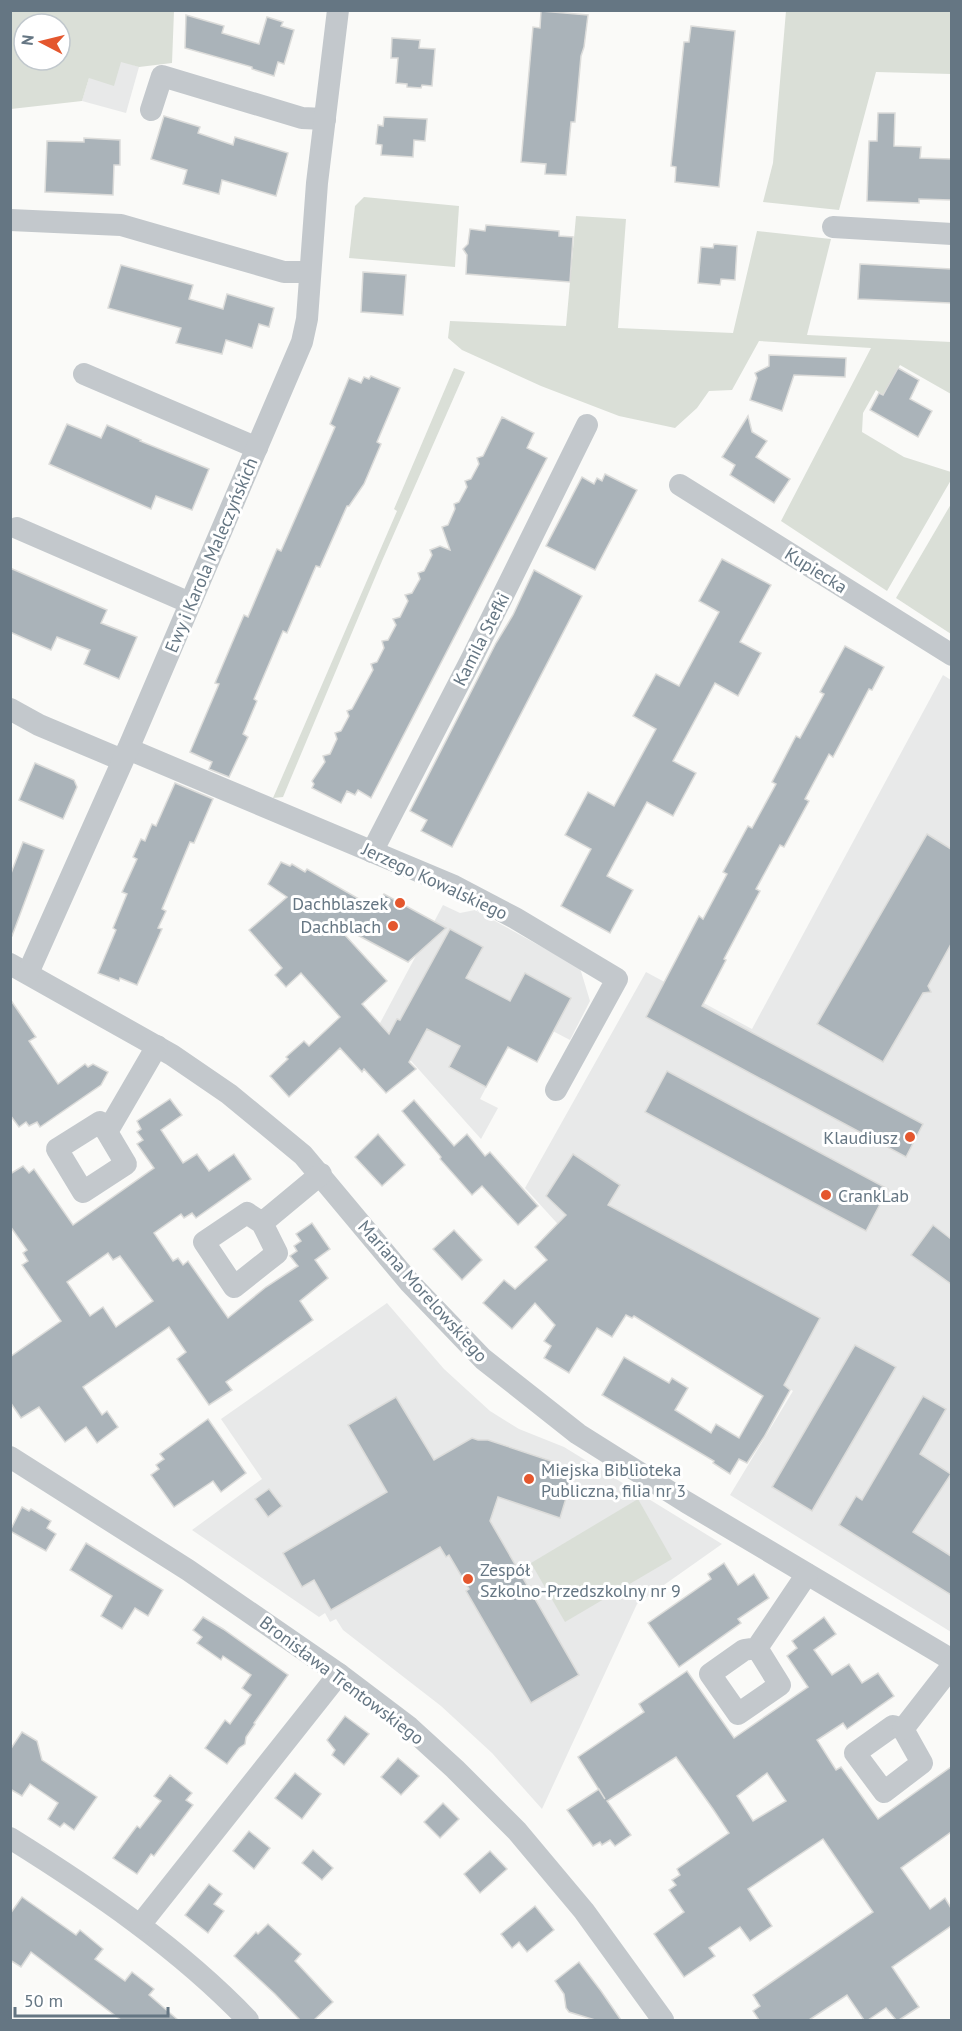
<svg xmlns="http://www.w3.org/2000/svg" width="962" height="2031" font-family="'PT Sans',sans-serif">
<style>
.built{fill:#e8e9e9}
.green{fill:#dadfd7;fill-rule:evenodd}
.building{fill:#aab3b9;stroke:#dcdcda;stroke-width:1.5;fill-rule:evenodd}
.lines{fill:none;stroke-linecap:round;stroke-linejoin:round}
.minor{stroke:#c3c8cc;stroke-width:22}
.poi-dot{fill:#e4572e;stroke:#fff;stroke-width:2}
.labels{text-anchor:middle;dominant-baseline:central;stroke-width:6;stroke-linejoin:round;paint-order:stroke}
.street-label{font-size:18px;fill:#657683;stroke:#fff}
.poi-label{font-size:18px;fill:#657683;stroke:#fff;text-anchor:end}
</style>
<rect width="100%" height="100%" fill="#fafaf8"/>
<g class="built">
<polygon points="121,61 139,67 126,113 82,101 89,78"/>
<polygon points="943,675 951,680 951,1632 730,1495 793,1391 596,1266 525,1188 646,972 752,1029"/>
<polygon points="443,905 460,913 475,910 580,968 590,1001 570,1040 524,1016 480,1099 498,1108 481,1139 379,1025"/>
<polygon points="387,1303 444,1369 490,1411 519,1429 564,1447 722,1544 637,1604 542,1809 492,1753 441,1706 343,1630 336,1619 330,1622 325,1613 319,1617 192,1530 262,1479 221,1419"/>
</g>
<g class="green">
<path d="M10,11H174L172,63L139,67L121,62L114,86L89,78L82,101L11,109ZM24,24H60V60H24Z"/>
<polygon points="786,11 951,11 951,74 876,72 839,210 763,202 773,163"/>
<polygon points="364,197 459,206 455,267 349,258 355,206"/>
<polygon points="576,216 626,219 618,328 733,333 757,231 831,239 807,335 951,342 951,394 900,365 883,395 876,390 863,413 862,432 904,457 951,472 951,480 887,591 781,521 871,348 759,341 732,390 709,391 697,408 675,428 619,416 541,386 462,350 448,338 450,321 566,326"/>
<polygon points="454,368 465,372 382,561 283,797 273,798 397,511 394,509"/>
<polygon points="951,504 951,634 896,598"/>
<polygon points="638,1499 672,1559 565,1622 531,1563"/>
</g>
<g class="building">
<polygon points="541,11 588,15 584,47 581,56 575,122 571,122 566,175 545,174 546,164 521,162 533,27 540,28"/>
<polygon points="186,15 224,26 222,33 259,44 267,17 283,22 281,26 294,30 284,64 278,62 274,76 252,69 252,67 185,48"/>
<polygon points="691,26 735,31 719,187 675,182 676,167 671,166 684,42 689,42"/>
<polygon points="392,38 420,40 419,48 435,49 432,86 422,85 421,88 407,87 407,84 396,83 398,58 391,58"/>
<polygon points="878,113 895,113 894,146 921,147 920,158 951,159 951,200 919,199 919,203 867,201 869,141 877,141"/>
<polygon points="164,116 200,127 198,133 233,145 235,137 288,153 276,196 222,180 219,194 183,184 187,170 151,159"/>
<polygon points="384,117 427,119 425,141 414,140 413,157 381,155 382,145 376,144 378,125 383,126"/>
<polygon points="84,138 120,140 120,165 114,165 113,195 45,192 47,141 84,142"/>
<polygon points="486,225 559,231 559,236 573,237 570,282 466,274 467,255 463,249 468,244 470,229 485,231"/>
<polygon points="714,244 737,246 735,280 721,279 720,285 698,283 701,247 713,248"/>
<polygon points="860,264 951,269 951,303 858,299"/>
<polygon points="121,265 193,285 189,299 223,309 227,294 274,308 269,327 259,324 252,348 226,340 222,354 176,343 181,328 108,308"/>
<polygon points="363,272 406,275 403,315 361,312"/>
<polygon points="769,355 846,358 845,377 794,375 782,411 750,400 757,378 755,373 769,366"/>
<polygon points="898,368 919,380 910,399 932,411 918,437 870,410 879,393 883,395"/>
<polygon points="371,376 400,388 377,442 381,444 364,484 349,506 347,506 320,567 316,566 287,633 283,631 254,699 257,701 243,734 248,737 229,777 209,769 212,762 190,752 219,684 215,683 244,615 248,617 277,549 281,551 316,471 335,427 330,424 349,378 361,383 364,377 369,379"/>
<polygon points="748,416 752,432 767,441 756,457 790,479 774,503 730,475 735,465 722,457"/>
<polygon points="502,417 534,433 527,448 547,458 371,798 358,790 355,795 347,791 341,803 312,788 314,784 312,781 325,762 323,756 330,754 337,739 335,733 341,731 349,716 347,711 352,709 373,670 371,664 377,662 384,648 382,641 388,640 396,625 393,619 400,617 408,601 405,595 412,593 420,579 418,573 424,571 432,555 430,550 440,546 450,550 442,527 448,525 455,509 454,504 459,502 467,487 465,481 471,479 479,464 477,458 483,456"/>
<polygon points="67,424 101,438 107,425 141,440 140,441 209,469 192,510 156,496 151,509 49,464"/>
<polygon points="605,474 637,490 595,570 546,546 582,477 594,484 597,478 602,481"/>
<polygon points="722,559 771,585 740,642 761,653 738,696 715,683 673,761 696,773 673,816 647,802 607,876 633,890 610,933 561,906 591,849 565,835 588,792 614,806 656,729 633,716 656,674 679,686 719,612 699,601"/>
<polygon points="10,568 107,610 101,623 137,637 119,679 84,664 90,650 57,637 51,650 10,632"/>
<polygon points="534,570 582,596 452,847 421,831 427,820 410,811 496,643 513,615"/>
<polygon points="845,646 884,667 872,690 869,689 833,757 829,754 805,799 809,801 784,847 780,845 756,889 760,891 724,959 726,960 702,1006 923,1124 906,1157 646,1017 699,916 703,919 727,874 723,872 748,826 752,828 776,784 772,782 796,736 800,738 824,694 820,692"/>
<polygon points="35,763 74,780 77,787 63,819 19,800"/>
<polygon points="175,783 213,799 194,843 190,842 162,909 166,911 158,928 162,929 137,985 120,978 119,981 98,973 116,930 113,928 127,894 122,892 137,859 133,857 141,839 145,841 152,824 156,826"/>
<polygon points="927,834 951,849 951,944 928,986 931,992 923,993 883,1062 817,1024"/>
<polygon points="23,842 44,850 12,936 10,936 10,876"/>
<polygon points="281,862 290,866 292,864 305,872 307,869 376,909 384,894 446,928 408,962 333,922 387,981 362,1004 389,1034 397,1019 400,1020 450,929 483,947 466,978 510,1001 525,973 571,998 537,1062 508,1047 486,1087 449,1067 460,1046 427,1029 409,1062 416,1069 386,1093 364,1069 362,1072 340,1048 289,1097 270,1076 288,1059 286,1057 304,1041 309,1046 340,1017 301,973 286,987 275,975 282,968 249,930 287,897 268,884"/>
<polygon points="10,999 36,1037 29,1041 58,1084 85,1064 88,1067 93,1064 108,1072 101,1085 40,1127 37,1122 29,1126 26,1122 19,1127 10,1115"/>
<polygon points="667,1071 888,1189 866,1231 645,1112"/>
<path d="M170,1099L182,1115L161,1130L183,1163L197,1154L209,1171L234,1154L251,1179L196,1218L192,1213L184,1218L181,1214L154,1233L173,1261L178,1258L183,1265L188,1261L228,1318L266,1287L298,1266L290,1256L297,1251L294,1246L301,1241L296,1234L312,1223L330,1249L315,1260L328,1278L300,1301L313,1320L226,1382L232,1390L209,1405L177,1359L186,1352L169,1327L83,1387L102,1415L107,1411L118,1427L97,1443L86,1427L65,1442L39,1407L21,1418L10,1402V1357L61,1321L22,1265L28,1261L23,1253L27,1250L10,1226V1174L23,1166L29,1173L34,1169L73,1225L154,1168L137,1144L143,1140L137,1132L141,1129L137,1121ZM108,1253L113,1260L120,1256L153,1301L116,1327L103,1307L90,1316L67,1282Z"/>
<polygon points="414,1100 454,1146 467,1134 485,1156 490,1152 538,1206 518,1225 482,1186 472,1195 440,1159 441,1157 402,1111"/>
<polygon points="378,1134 405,1165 382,1186 355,1157"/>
<polygon points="573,1154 620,1185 608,1205 820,1318 784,1385 790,1390 764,1437 747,1463 739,1459 730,1474 713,1463 714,1461 602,1395 624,1357 669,1383 672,1378 688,1388 675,1410 711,1433 716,1424 739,1438 763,1396 634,1316 632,1318 626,1315 612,1337 597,1328 569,1373 544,1358 551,1346 544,1341 555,1325 535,1303 512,1329 483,1303 504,1280 515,1289 547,1260 535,1247 566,1215 546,1196"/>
<polygon points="933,1225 951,1239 951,1284 911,1255"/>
<polygon points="454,1230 482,1260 462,1280 433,1249"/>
<polygon points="855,1345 896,1367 812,1511 772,1487"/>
<polygon points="923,1396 946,1409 920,1454 951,1474 913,1532 951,1556 951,1595 839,1525 856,1496 862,1500"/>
<polygon points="396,1397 434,1460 472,1438 478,1440 488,1440 575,1469 560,1518 498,1497 490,1521 579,1675 531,1703 466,1591 469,1589 449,1555 446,1557 440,1547 331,1610 314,1580 302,1587 283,1553 387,1492 348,1425"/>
<polygon points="208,1419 246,1473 221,1492 213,1481 174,1507 151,1475 159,1469 156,1465 164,1459 160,1454"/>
<polygon points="269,1489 282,1506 268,1517 255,1499"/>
<polygon points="22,1507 29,1511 31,1509 51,1521 47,1528 56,1534 46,1551 10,1531"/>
<polygon points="86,1543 163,1590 148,1616 135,1608 122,1629 101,1616 112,1596 70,1570"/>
<polygon points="724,1563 738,1585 754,1574 769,1598 738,1619 741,1623 679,1667 648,1623 711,1579 708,1574"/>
<polygon points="203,1617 223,1629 288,1675 254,1723 255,1724 246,1737 245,1744 239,1748 227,1764 205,1748 225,1720 230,1724 251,1695 242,1688 251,1675 223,1656 221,1660 197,1643 202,1637 193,1630"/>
<path d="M824,1617L836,1634L814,1650L832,1675L849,1664L862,1683L878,1673L894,1696L847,1729L843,1723L817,1740L836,1770L841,1767L878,1819L951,1767V1832L901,1868L930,1909L945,1898L951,1908V1926L892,1967L919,2007L899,2020H896L886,2008L868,2020H864L847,1995L809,2020H759L753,2011L760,2006L753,1995L873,1912L823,1839L748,1889L772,1926L750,1941L740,1927L709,1948L715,1956L684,1977L654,1934L684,1912L669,1890L676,1885L672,1880L680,1875L677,1869L729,1833L713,1809L676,1757L607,1801L631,1835L615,1846L610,1840L602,1845L600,1842L593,1846L567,1810L599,1789L605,1799L578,1757L644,1712L639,1704L687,1671L734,1738L808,1687L787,1656L797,1648L792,1641ZM767,1773L786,1801L753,1821L737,1796Z"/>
<polygon points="345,1716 369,1734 344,1765 332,1755 335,1750 327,1740"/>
<polygon points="22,1732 37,1741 42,1760 97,1797 74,1830 64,1823 60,1827 48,1819 58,1803 30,1784 22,1796 10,1789 10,1750"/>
<polygon points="398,1758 419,1776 401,1795 381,1777"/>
<polygon points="295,1773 321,1794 302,1819 275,1798"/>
<polygon points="170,1775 192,1793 186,1800 193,1805 154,1856 151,1854 137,1874 113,1858 137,1826 140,1828 161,1801 154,1796"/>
<polygon points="443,1803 459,1819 440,1838 424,1822"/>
<polygon points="249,1831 270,1848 254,1869 233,1851"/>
<polygon points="313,1850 333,1868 322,1880 302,1863"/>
<polygon points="490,1851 507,1869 480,1893 464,1874"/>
<polygon points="209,1884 222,1894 214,1904 224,1911 208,1933 185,1915"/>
<polygon points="22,1897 76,1935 80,1930 103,1949 95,1959 125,1981 132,1972 154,1989 149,1995 178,2020 121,2020 31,1952 21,1967 10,1960 10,1914"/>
<polygon points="535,1906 554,1930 527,1952 519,1942 512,1948 501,1934"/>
<polygon points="268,1924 301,1954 295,1961 333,2002 314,2020 300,2020 275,1994 234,1956 256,1932 258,1934"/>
<polygon points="579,1962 601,1991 621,2020 595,2020 569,2012 566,2008 564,1994 555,1981"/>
</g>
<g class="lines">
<g class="minor">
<polyline points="151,110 162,76 302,118 325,119"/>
<polyline points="10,220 121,225 284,272 310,272"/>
<polyline points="833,227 952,234"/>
<polyline points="84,374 257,448"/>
<polyline points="680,485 952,655"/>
<polyline points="17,528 190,603"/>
<polyline points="10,709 39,725 122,760"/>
<polyline points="128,749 454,886 515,918 617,979 556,1090"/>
<polyline points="372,852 472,658 587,425"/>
<polyline points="10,964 172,1055 229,1094 303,1155 410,1283 483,1359 578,1434 686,1502 952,1660"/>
<polyline points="28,973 128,749 302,342 307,319 317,183 338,10"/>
<polyline points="107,1132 126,1164 83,1192 57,1149 100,1122 107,1132 157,1046"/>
<polyline points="262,1223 277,1253 234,1287 204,1242 247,1213 262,1223 321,1174"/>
<polyline points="10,1457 188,1570 339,1674 409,1727 455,1769 517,1831 584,1911 663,2020"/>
<polyline points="757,1648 780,1685 738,1714 710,1674 744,1650 757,1648 807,1574"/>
<polygon points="893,1726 903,1729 922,1763 884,1792 855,1753"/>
<polyline points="903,1729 952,1666"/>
<path d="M10,1838C95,1891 179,1948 248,2020"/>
<polyline points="140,1925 339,1674"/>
</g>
</g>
<g class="poi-dot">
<circle cx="400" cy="903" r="6"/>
<circle cx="393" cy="926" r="6"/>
<circle cx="910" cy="1137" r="6"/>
<circle cx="826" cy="1195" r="6"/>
<circle cx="529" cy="1479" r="6"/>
<circle cx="468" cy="1579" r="6"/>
</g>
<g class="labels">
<g class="street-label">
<text transform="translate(211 555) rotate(-67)">Ewy i Karola Maleczyńskich</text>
<text transform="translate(816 570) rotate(32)">Kupiecka</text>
<text transform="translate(481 639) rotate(-63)">Kamila Stefki</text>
<text transform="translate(435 881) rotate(25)">Jerzego Kowalskiego</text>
<text transform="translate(423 1291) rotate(48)">Mariana Morelowskiego</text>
<text transform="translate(342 1680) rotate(37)">Bronisława Trentowskiego</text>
</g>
<g class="poi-label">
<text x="388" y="903">Dachblaszek</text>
<text x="381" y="926">Dachblach</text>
<text x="898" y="1137">Klaudiusz</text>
<text x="838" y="1195" text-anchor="start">CrankLab</text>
<text x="541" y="1469" text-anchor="start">Miejska Biblioteka<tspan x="541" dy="21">Publiczna, filia nr 3</tspan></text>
<text x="480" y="1569" text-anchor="start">Zespół<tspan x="480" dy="21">Szkolno-Przedszkolny nr 9</tspan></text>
</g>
</g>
<rect width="962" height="2031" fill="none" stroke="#657683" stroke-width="24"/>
<g transform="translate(42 42) rotate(277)"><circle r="28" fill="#ffffff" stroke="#c1c8cd" stroke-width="1.5"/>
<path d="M0-4.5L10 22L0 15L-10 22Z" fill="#e4572e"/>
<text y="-9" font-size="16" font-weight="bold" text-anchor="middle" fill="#657683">N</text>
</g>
<path d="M15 2007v9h153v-9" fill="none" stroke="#657683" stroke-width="3"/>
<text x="24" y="2007" font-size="18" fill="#657683" stroke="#ffffff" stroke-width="4.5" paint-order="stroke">50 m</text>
</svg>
